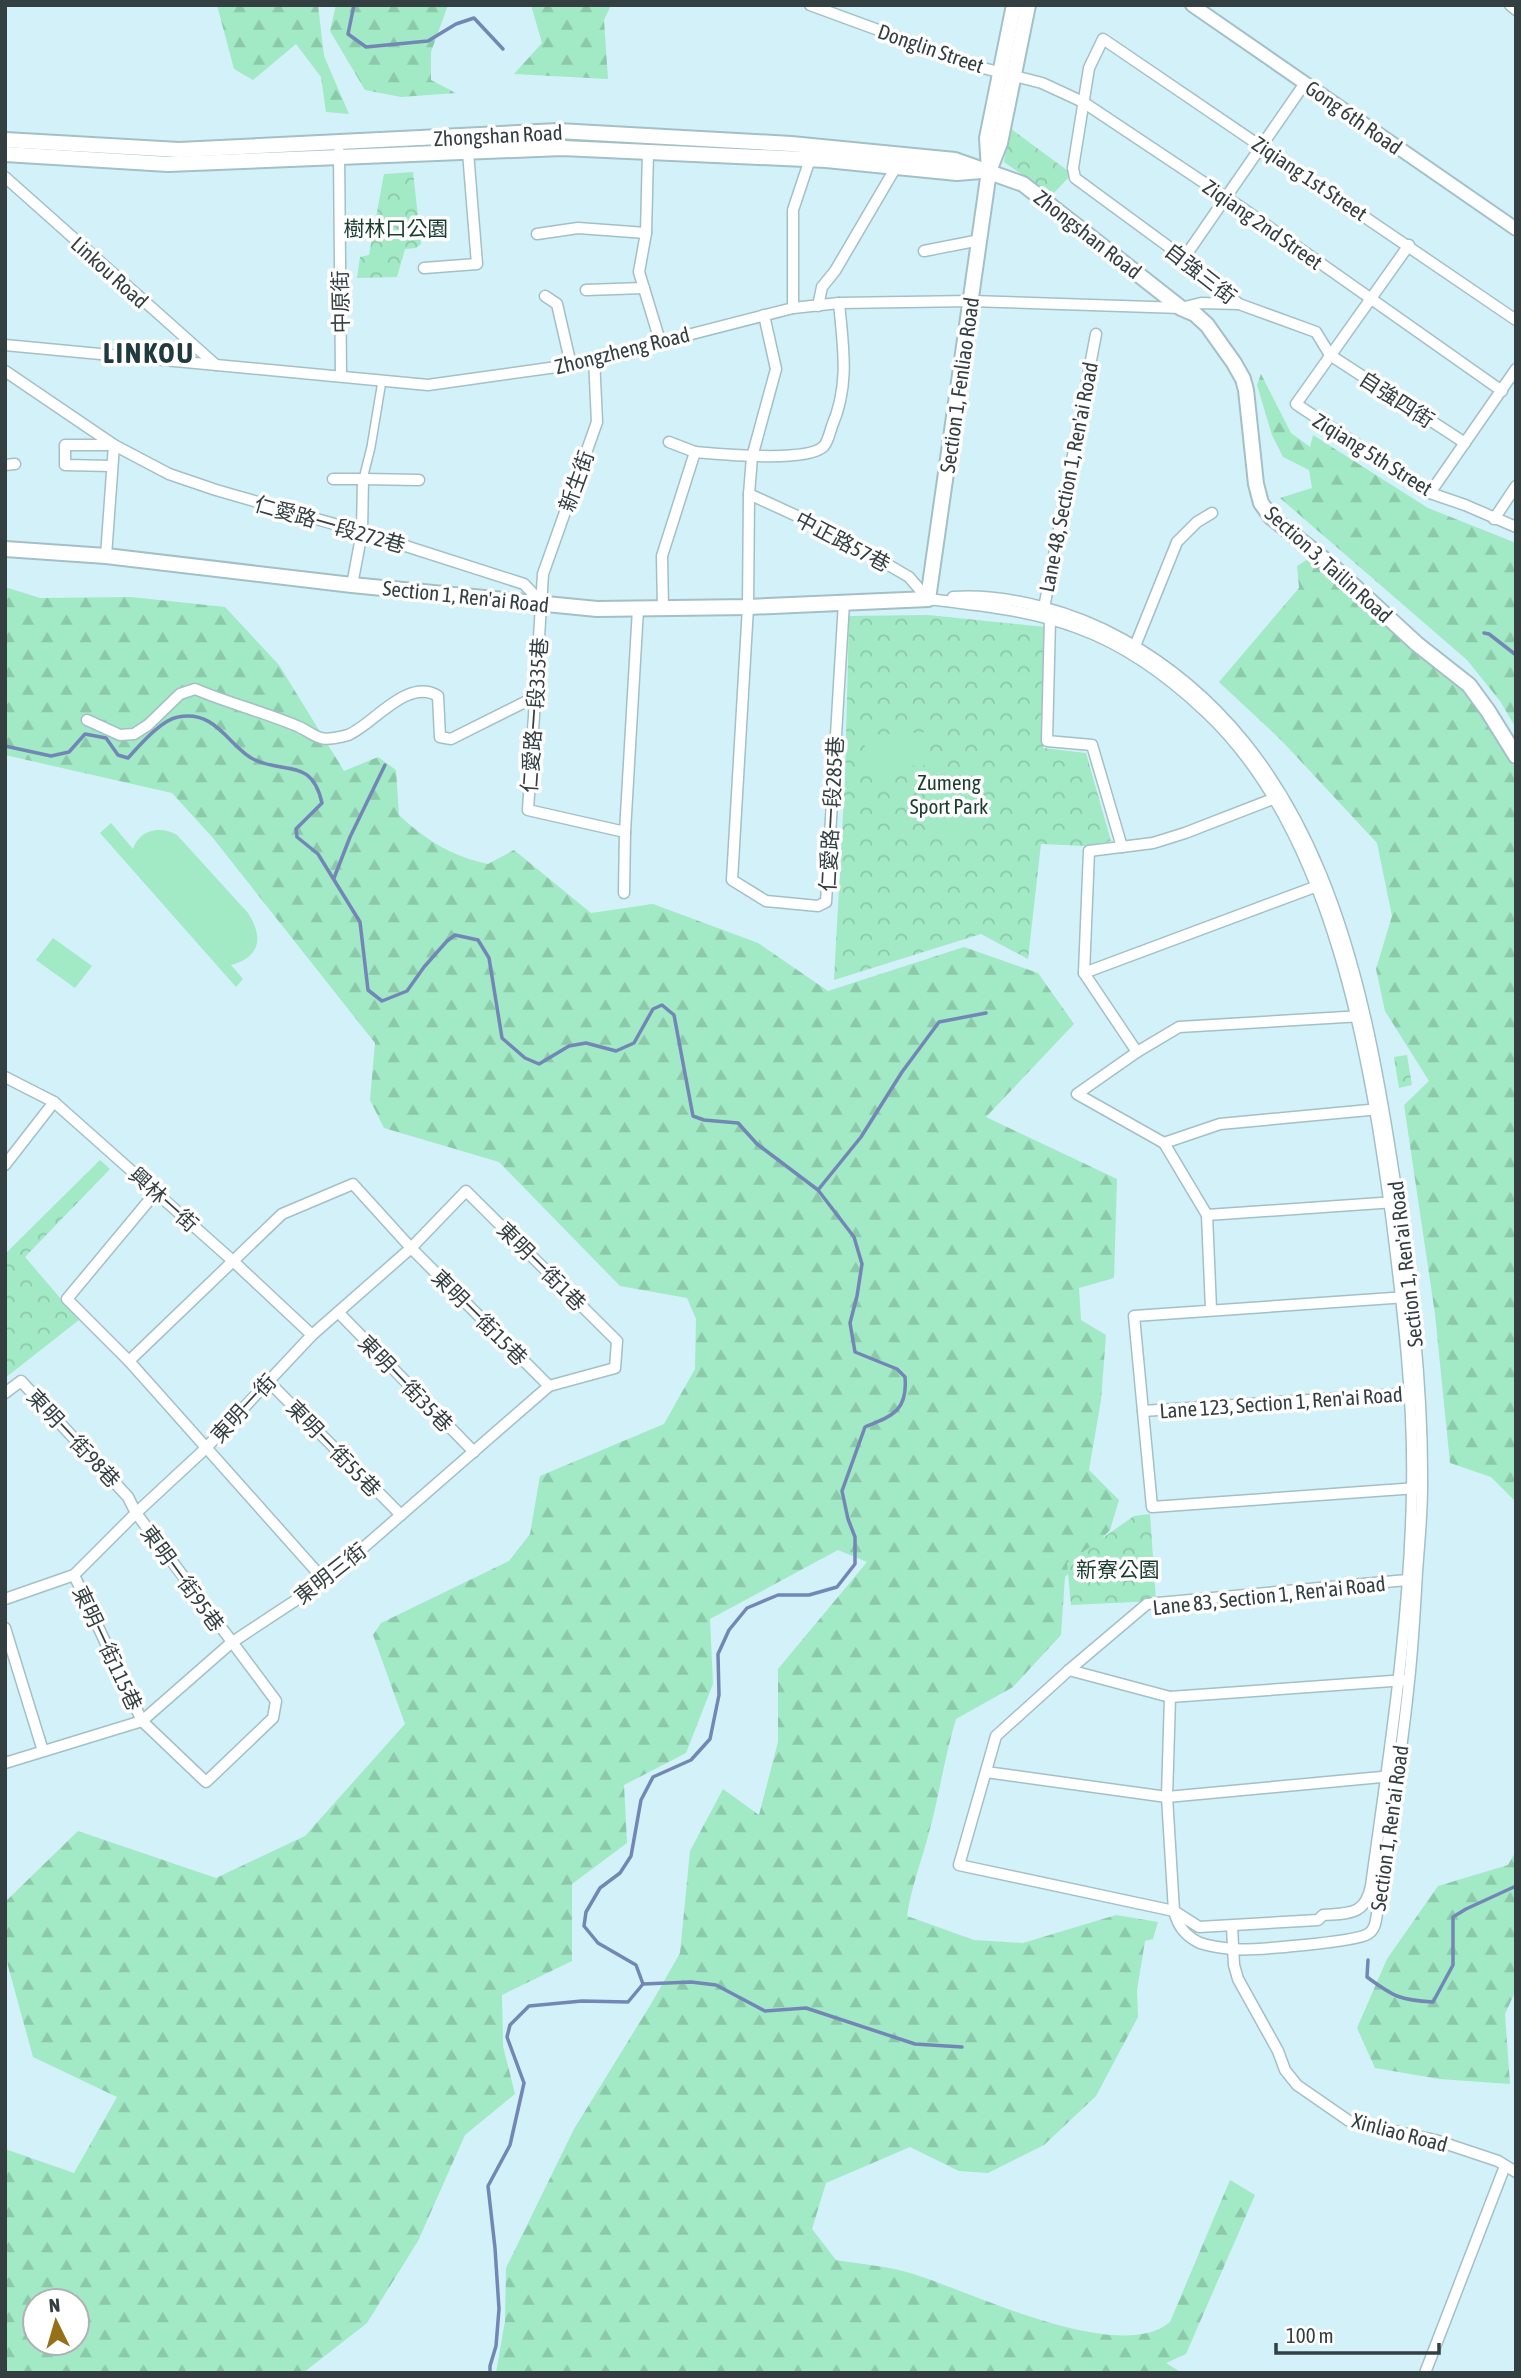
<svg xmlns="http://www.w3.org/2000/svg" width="1521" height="2378" font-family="'Asap Condensed','Noto Sans TC',sans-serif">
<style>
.forest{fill:url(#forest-firs);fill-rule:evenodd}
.park{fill:url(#park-crowns)}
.pitch{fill:#a2e9c5}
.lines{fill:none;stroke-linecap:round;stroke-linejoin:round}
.stream{stroke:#7287b6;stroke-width:3.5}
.pedestrian-casing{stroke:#a3c0c7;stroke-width:10}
.minor-casing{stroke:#a3c0c7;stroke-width:13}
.tertiary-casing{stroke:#a3c0c7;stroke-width:16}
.secondary-casing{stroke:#a3c0c7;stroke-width:18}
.pedestrian{stroke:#fff;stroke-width:7}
.minor{stroke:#fff;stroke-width:10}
.tertiary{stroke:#fff;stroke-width:12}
.secondary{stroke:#fff;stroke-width:14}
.labels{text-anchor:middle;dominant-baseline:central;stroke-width:7;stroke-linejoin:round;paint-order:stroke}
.street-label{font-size:21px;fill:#343f42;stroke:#fff}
.park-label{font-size:21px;fill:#1a3e2d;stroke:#fff}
.district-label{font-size:28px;font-weight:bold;letter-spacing:2px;fill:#213a40;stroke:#fff}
</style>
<defs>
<pattern id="forest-firs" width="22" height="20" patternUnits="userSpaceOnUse" patternTransform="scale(1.75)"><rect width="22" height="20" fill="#a2e9c5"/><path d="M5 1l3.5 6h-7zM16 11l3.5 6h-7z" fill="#8cc9aa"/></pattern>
<pattern id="park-crowns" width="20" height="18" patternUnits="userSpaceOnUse" patternTransform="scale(1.75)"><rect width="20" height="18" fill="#a2e9c5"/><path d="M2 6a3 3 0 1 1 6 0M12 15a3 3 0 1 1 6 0" fill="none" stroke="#8cc9aa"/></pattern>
</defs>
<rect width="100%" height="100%" fill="#d3f1f8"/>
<g class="forest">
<polygon points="217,5 318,5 324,56 349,114 326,112 321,77 296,44 253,80 234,69"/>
<polygon points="336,5 448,5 431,52 431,80 456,93 401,97 365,90 330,31"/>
<polygon points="531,5 611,5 604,20 608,79 514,74 542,43"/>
<polygon points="1261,374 1291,433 1310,447 1313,435 1428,508 1516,543 1516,728 1500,701 1467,660 1280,498 1312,488 1309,470 1283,457 1272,435 1257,385"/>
<polygon points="1313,556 1464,686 1516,769 1516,1502 1491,1477 1450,1463 1435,1314 1404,1105 1429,1081 1385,1011 1376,969 1392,916 1377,843 1281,740 1219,682 1299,588 1297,566"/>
<path d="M5,587L40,598L131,597L225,607L279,665L344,771L378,757L396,770L399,815C424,839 453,857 488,864L514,850L591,913L653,904L758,943L828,991L964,947L1038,973L1074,1024L986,1117L1117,1179L1114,1278L1079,1288L1081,1320L1106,1335L1101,1400L1089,1470L1119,1500L1110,1530L1065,1577L1061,1635L1013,1687L956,1719C944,1758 939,1798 928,1836C921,1863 911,1888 907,1916L974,1940L1023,1943L1116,1915L1158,1922L1153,1939L1145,1941L1137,1990L1138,2017L1096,2096L1044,2145L988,2173L959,2171L910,2147L826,2183L812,2229L836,2260C860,2264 886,2266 910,2273C968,2290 1118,2366 1170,2322L1230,2180L1255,2195L1186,2354L1166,2363L1182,2373H496L505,2321L506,2268L574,2129L651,2004L680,1953L690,1851L723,1789L759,1815L778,1742V1669L867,1562L838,1550L710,1619L713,1684L686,1753L624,1785L627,1843L572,1884V1961L502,1995L503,2046L515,2094L465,2135L418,2241L367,2323L303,2373H5V2149L74,2173L117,2097L33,2057L5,1955V1902L78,1831L216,1878L305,1836L405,1724L373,1635L381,1623L509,1561L530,1534L540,1476L664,1424L695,1369L696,1319L687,1298L620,1286L499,1162L384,1128L370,1100L375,1043L213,838L172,793L5,755ZM35,2301H77V2343H35Z"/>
<polygon points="1516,1851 1516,1990 1505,2014 1510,2084 1439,2079 1375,2068 1357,2028 1387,1959 1438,1886 1508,1865"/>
</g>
<g class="park">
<polygon points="1010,128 1072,174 1052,195 1004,162"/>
<polygon points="413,172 421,244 416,248 405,249 397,277 357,278 360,257 369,255 384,174"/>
<polygon points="928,615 1046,627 1043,748 1086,753 1111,841 1085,846 1041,844 1028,959 981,934 834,980 845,778 849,616"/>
<polygon points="1407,1055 1412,1085 1399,1088 1394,1057"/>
<polygon points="100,1160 110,1169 25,1257 79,1320 5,1378 5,1254"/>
<polygon points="1150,1514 1156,1601 1071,1605 1067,1563 1134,1516"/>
</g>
<g class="pitch">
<polygon points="928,732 930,765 866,768 864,735"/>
<polygon points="940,789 970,790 967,841 937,839"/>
<path d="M111,823L133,849C139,830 160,825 177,835L248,913C264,938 260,957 231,965L243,979L236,987L100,833Z"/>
<polygon points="53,938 92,966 75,988 36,960"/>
</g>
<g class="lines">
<g class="stream">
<polyline points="354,5 348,34 366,47 428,41 456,24 474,18 503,49"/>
<polyline points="1484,633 1489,634 1516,655"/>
<polyline points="5,679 5,686"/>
<path d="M5,746L51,756L69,752L85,734L106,738L118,755L128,758C140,745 161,720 178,717C217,709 230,749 255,760C286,774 312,758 322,803L296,829L297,837L318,854L360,922L368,990L382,1001L407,991L424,967L447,941L455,935L478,940L489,958L502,1038L525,1058L539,1064L569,1046L586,1043L616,1051L634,1043L653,1009L662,1005L674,1015L693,1116L704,1120L738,1123L757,1144L818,1190L854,1237L862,1264L857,1296L850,1323L855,1352L897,1369L905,1377C908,1411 892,1416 865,1427L842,1491L848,1519L855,1537V1564L837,1587L809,1595H778L747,1608L729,1630L718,1654L719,1695L710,1739L691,1760L653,1777L641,1800L631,1856L620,1873L600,1888L586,1912L584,1926L598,1943L636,1965L643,1984L628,2002L582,2001L529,2006L510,2025L507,2037L524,2083L510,2145L488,2186L495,2248L499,2309L496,2346L490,2366V2373"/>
<polyline points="334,878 350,837 385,765"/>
<polyline points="818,1190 861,1137 902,1072 939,1022 986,1013"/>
<path d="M1368,1960L1367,1977C1394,1997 1400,2000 1433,2002L1453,1965V1917L1466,1909L1516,1886"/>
<polyline points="643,1984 691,1982 716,1985 765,2011 806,2008 915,2044 962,2047"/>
</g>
<g class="pedestrian-casing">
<polyline id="pedestrian" points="363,479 371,447 382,381"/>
</g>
<g class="minor-casing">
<g id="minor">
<polyline points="810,5 979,67 1042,83 1083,102 1245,210 1502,391"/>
<polyline points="1510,5 1516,10"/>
<polyline points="648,151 646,233 639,272 660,341"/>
<polyline points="339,152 341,376"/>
<polyline points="5,177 216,365"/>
<polyline points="537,234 578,228 646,233"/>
<polyline points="1409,245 1296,404 1430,493 1465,505 1516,527"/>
<polyline points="924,251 980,240"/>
<polyline points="1184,258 1305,83"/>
<polyline points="424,268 477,264 468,152"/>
<polyline points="586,290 644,288"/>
<polyline points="545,296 557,304 571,365"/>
<polyline points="818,306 822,287 835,271 896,167"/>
<polyline points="793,308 793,210 810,159"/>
<polyline points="764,315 776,369 752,457 749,494 748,607 732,880 766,901 818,906 826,902 844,602"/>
<polyline points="1096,334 1044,608 1050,619 1047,741 1092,745 1122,847"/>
<polyline points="5,345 428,385 571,365 793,308 839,303 971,301 1181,308 1201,303 1239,304"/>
<polyline points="594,358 597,422 543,574 528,810 625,832"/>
<polyline points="5,371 114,445 169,474 216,490 362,532 524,584 542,603"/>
<polyline points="1465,443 1330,355 1316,332 1239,304 1184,258 1075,178 1073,168 1089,68 1103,39 1516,320"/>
<path d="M695,452C719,454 808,463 824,446C828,441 830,432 832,426C850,384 843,346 839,303"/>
<polyline points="5,465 15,464"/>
<polyline points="112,466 65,465 65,445 113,445"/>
<polyline points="333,479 363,479 362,532 352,585"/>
<polyline points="363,479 419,480"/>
<polyline points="1430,493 1516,369"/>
<polyline points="749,494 834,533 909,577 928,599"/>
<polyline points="1494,519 1516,486"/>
<polyline points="106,556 114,445"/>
<path d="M953,597C1009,593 1076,613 1124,640C1319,750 1363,973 1394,1176C1410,1278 1423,1383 1422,1487C1422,1515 1419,1544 1417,1572C1415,1608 1413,1645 1409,1681C1401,1761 1388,1841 1376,1920C1375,1926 1373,1931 1368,1934C1355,1942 1250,1951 1232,1949C1223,1948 1209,1946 1200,1943C1185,1936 1178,1926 1174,1911L1167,1797L1170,1697"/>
<path d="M928,599C978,605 1030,610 1078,628C1125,645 1170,678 1206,712C1333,831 1370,1057 1392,1222C1403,1310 1414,1400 1412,1490C1410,1623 1389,1755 1371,1886C1365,1916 1348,1913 1323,1915L1318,1920L1199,1927L1174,1911L959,1865L996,1736L1069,1670L1147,1604L1407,1580H1416"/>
<polyline points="663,609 662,556 695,452 669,442"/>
<polyline points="1135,646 1177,542 1197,522 1212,513"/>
<path d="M87,720L120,735L134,734L148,725L180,694L195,689C228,703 264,712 297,726C305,729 313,736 321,738C327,740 342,737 348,735C373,725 407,677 438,696L440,737L451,739L535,697"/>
<polyline points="624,893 625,832 638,609"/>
<polyline points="1084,973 1320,885"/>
<polyline points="1362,1016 1179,1027 1137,1052 1077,1094 1164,1143 1220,1124 1380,1109"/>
<polyline points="1137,1052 1084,973 1089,851 1153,843 1185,833 1278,797"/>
<polyline points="5,1077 54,1102 233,1261 312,1335"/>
<polyline points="1164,1143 1207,1215 1211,1309"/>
<polyline points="5,1165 54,1102"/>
<polyline points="156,1192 67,1299 129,1361 325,1581"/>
<polyline points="1207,1215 1395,1202"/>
<polyline points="1407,1297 1134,1316 1152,1507 1417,1488"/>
<polyline points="339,1313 474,1452"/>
<polyline points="129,1361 282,1214 353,1184 411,1248 549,1386"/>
<polyline points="268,1381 401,1515"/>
<polyline points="5,1393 21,1381 128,1497 136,1513 276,1701 273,1718 206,1782 142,1721 74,1575"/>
<polyline points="1143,1411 1415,1393"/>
<polyline points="5,1599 74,1575 136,1513 205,1449 312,1335 411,1248 466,1191 617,1341 615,1368 549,1386 325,1581 231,1643 142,1721 5,1763"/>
<polyline points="5,1628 43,1751"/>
<polyline points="1069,1670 1170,1697 1406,1680"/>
<polyline points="986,1772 1167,1797 1392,1776"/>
<polyline points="1232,1926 1234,1965 1238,1979 1278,2051 1285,2070 1297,2085 1349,2121 1435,2140 1498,2161 1516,2172"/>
<polyline points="1425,2373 1505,2166"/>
</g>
</g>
<g class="tertiary-casing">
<polyline id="tertiary" points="1192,5 1516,229"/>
</g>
<g class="secondary-casing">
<g id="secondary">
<polyline points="5,140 179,150 558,131 791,144 955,160 1023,184 1181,308 1195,314 1207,325 1234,363 1243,379 1246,390 1256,484 1261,503 1271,517 1330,564 1417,644 1469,685 1488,711 1516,756"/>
<polyline points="5,154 168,164 562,148 826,160 957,173 981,171"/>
<polyline points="991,166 1000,143 1028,5"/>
<polyline points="5,549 106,556 352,585 597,609 748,607 928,599 989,171 987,138 1014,5"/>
</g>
</g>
<use href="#pedestrian" class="pedestrian"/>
<use href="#minor" class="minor"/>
<use href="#tertiary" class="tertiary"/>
<use href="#secondary" class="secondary"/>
</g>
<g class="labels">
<g class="street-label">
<text transform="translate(931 48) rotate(19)">Donglin Street</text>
<text transform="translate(1354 117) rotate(35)">Gong 6th Road</text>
<text transform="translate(498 135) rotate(-3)">Zhongshan Road</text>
<text transform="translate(1310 178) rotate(34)">Ziqiang 1st Street</text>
<text transform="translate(1263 224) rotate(35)">Ziqiang 2nd Street</text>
<text transform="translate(1088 234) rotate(38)">Zhongshan Road</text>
<text transform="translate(110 272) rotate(42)">Linkou Road</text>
<text transform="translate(1201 273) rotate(38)">自強三街</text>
<text transform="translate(340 302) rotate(-91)">中原街</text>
<text transform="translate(622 350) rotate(-14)">Zhongzheng Road</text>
<text transform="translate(959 385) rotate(-82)">Section 1, Fenliao Road</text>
<text transform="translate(1397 399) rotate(33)">自強四街</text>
<text transform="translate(1373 454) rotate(32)">Ziqiang 5th Street</text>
<text transform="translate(1068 477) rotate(-79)">Lane 48, Section 1, Ren'ai Road</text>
<text transform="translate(576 481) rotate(-70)">新生街</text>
<text transform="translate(330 524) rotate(16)">仁愛路一段272巷</text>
<text transform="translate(843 541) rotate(28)">中正路57巷</text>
<text transform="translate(1329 564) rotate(42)">Section 3, Tailin Road</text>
<text transform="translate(466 596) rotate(6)">Section 1, Ren'ai Road</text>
<text transform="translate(534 715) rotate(-86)">仁愛路一段335巷</text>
<text transform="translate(831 814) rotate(-87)">仁愛路一段285巷</text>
<text transform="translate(164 1199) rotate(42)">興林一街</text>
<text transform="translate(1405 1264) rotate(-97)">Section 1, Ren'ai Road</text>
<text transform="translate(542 1266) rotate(45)">東明一街1巷</text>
<text transform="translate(480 1317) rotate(45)">東明一街15巷</text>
<text transform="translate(406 1383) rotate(46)">東明一街35巷</text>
<text transform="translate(1281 1402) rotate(-4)">Lane 123, Section 1, Ren'ai Road</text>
<text transform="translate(243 1408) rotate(-47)">東明一街</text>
<text transform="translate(74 1438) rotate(47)">東明一街98巷</text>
<text transform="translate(334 1448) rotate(46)">東明一街55巷</text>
<text transform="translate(330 1573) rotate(-38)">東明三街</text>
<text transform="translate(183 1578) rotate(54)">東明一街95巷</text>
<text transform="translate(1269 1595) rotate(-6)">Lane 83, Section 1, Ren'ai Road</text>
<text transform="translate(108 1648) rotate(65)">東明一街115巷</text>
<text transform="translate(1389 1828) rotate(-82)">Section 1, Ren'ai Road</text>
<text transform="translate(1400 2132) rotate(15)">Xinliao Road</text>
</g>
<g class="park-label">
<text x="396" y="228">樹林口公園</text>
<text x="949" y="782">Zumeng<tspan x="949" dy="24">Sport Park</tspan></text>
<text x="1118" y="1569">新寮公園</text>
</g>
<g class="district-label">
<text x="149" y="353">LINKOU</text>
</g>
</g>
<rect width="1521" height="2378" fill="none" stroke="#343f42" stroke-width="14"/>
<g transform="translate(56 2322) rotate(355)"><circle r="33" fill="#ffffff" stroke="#aeb2b3" stroke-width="2"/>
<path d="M0-5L12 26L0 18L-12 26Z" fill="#966f19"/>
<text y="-10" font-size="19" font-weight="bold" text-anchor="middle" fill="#343f42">N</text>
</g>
<path d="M1276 2343v10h163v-10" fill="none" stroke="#343f42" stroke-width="3.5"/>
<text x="1286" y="2343" font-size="21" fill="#343f42" stroke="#ffffff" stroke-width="5" paint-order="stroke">100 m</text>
</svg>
